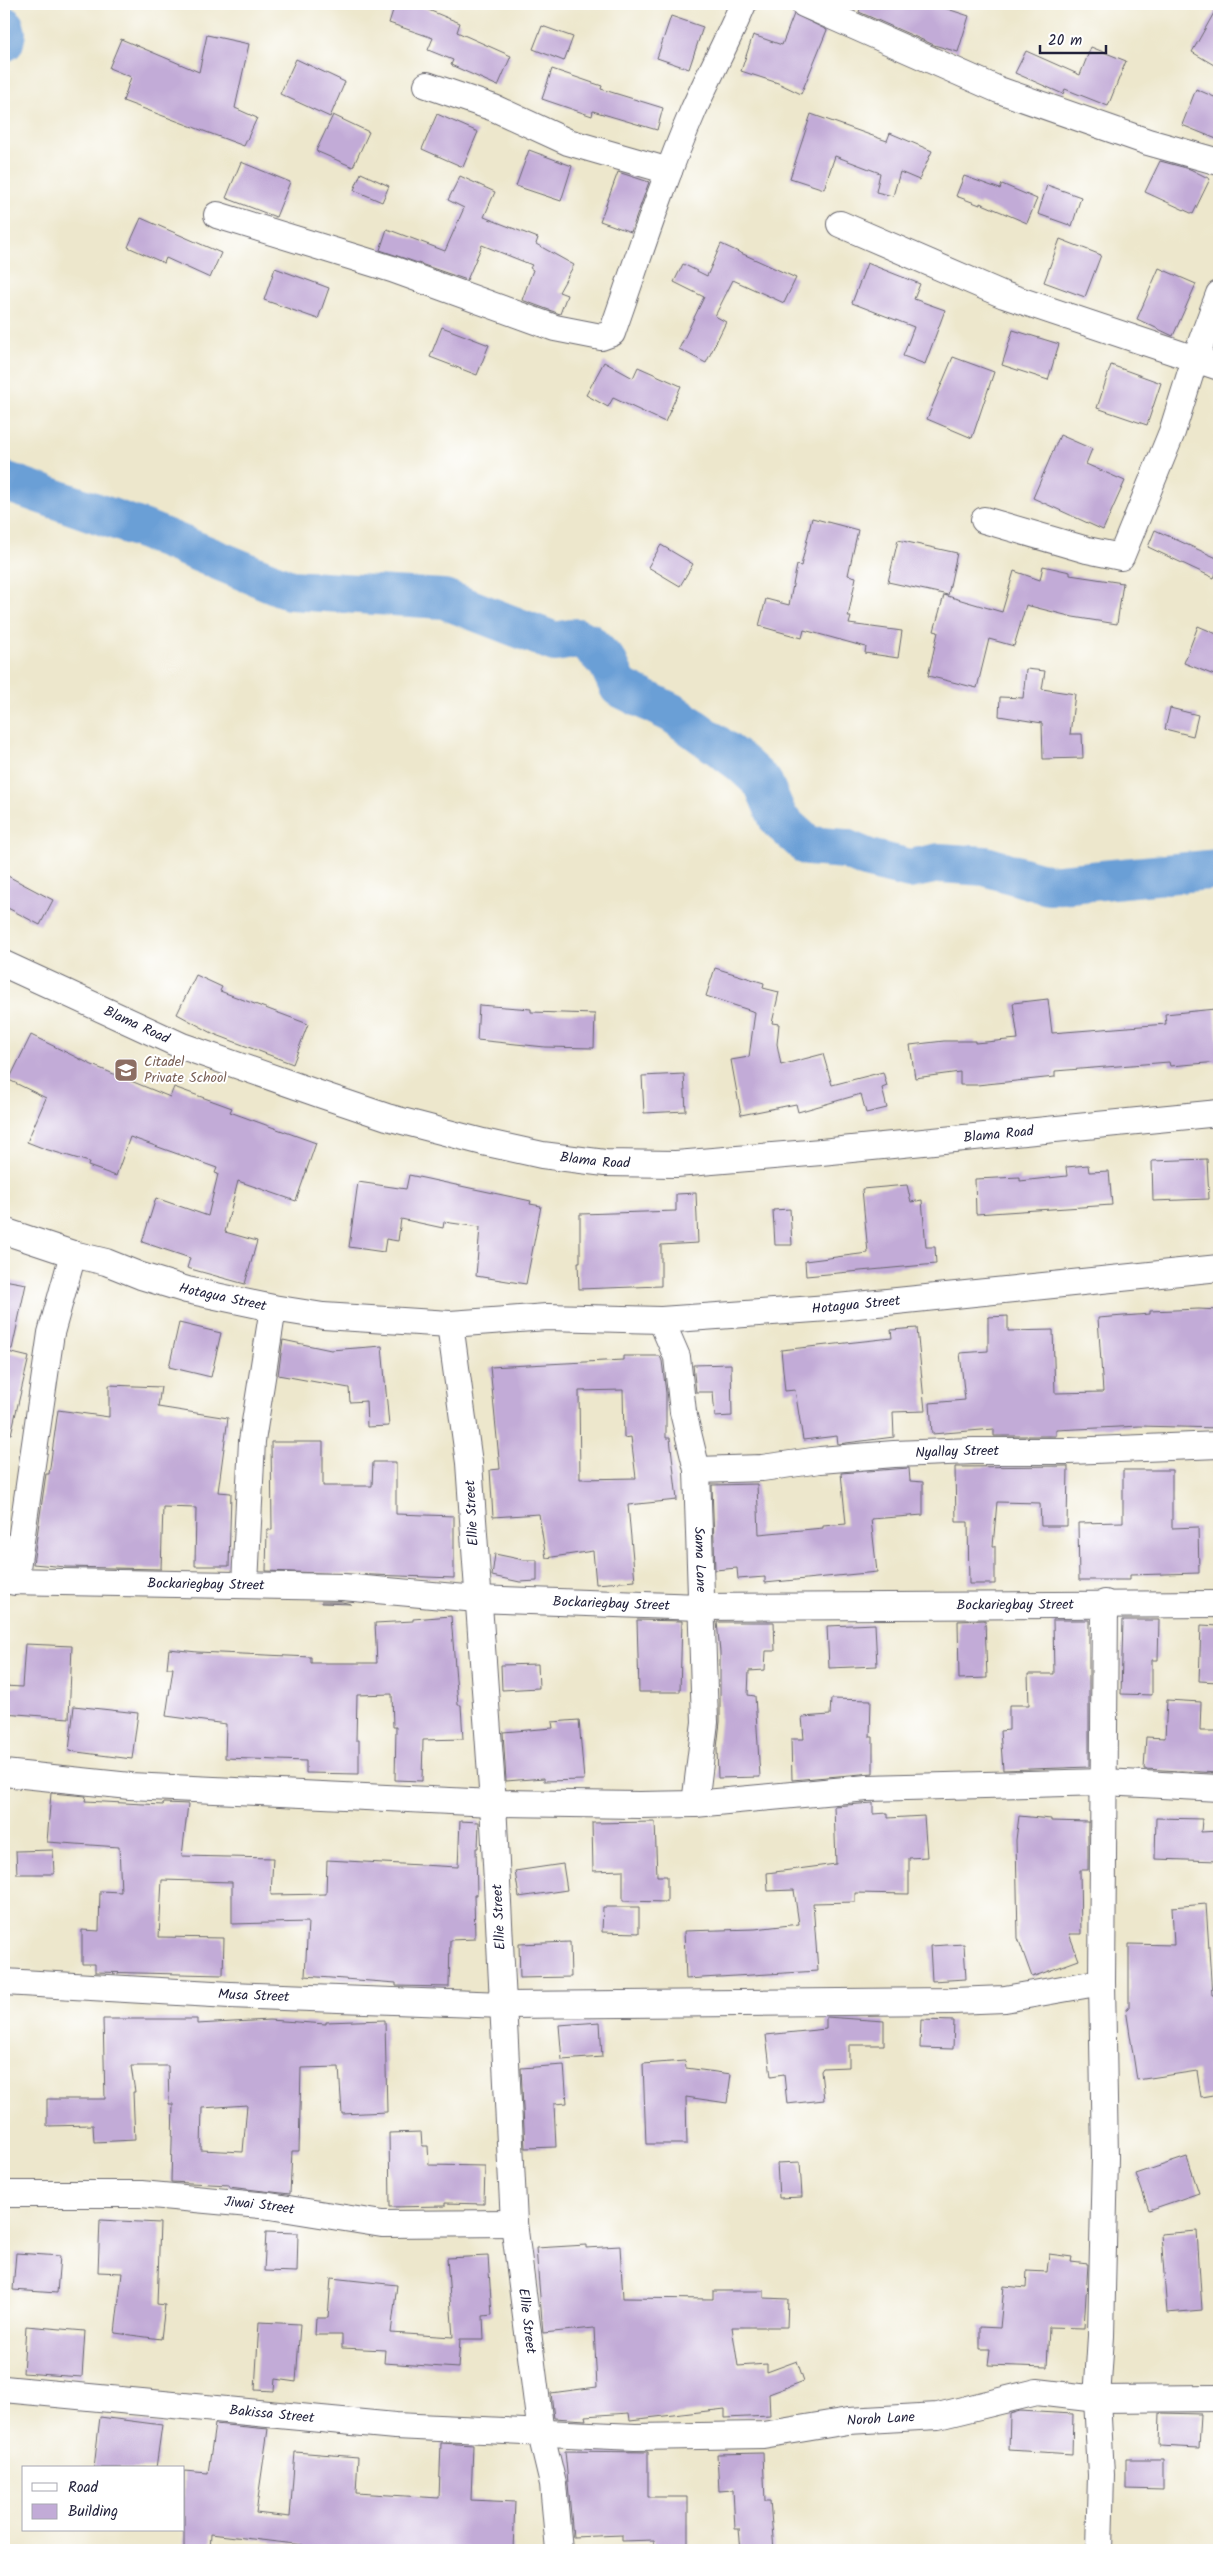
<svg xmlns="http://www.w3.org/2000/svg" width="1223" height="2554" font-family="Kalam,sans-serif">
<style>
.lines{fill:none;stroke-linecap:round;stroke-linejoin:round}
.river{stroke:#6a9fd6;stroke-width:40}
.building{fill:#c2abd7;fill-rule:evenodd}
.minor-casing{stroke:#69676e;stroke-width:28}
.minor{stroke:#fff;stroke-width:26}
.labels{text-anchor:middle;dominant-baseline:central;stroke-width:4;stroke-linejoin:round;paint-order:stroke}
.street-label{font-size:14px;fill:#22223b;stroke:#fff}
.education-label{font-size:14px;fill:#785e54;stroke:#fff;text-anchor:start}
</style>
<rect width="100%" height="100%" fill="#fff"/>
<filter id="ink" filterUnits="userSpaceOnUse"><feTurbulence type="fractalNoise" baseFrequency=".02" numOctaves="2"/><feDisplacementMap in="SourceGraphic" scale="10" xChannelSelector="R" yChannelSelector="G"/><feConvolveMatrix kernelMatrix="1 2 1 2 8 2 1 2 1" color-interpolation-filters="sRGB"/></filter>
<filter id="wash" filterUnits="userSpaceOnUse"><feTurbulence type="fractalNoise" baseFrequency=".0096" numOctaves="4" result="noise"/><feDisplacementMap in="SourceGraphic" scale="20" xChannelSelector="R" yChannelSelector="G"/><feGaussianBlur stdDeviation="1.12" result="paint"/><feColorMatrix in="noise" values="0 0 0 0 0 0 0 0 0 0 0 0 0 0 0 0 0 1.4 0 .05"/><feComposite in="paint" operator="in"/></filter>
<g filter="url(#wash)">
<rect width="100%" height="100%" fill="#ede7cc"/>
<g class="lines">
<g class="river">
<polyline points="4,26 6,33 4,42"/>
<polyline points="4,481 145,530 290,590 444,599 555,642 577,638 587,642 608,663 619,687 674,714 740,762 763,783 779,820 808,846 845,849 869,859 910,869 939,863 985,866 1049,885 1219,869"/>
</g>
</g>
<g id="blocks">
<g class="building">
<polygon points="395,4 414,4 460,23 457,32 511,56 498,86 451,65 453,60 428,50 433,38 389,23"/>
<polygon points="862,4 932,4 969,16 958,52 934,45 859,12"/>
<polygon points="1219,4 1219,56 1214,65 1192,52"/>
<polygon points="794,14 827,30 801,94 778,83 741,71 753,35 782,45"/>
<polygon points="671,16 703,27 689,69 657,58"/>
<polygon points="542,26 573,37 564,61 533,49"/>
<polygon points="207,35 249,44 235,108 257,118 244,146 123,101 131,77 109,68 121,39 199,72"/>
<polygon points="1091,47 1126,61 1108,106 1065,89 1063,94 1015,73 1026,51 1080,75"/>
<polygon points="296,59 345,82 330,117 280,94"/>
<polygon points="552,69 602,86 601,89 663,108 657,130 593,111 592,116 542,99"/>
<polygon points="1196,89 1219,99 1219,140 1182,125"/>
<polygon points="437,114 478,132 463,167 422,149"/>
<polygon points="811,114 887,141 890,133 932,151 919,180 900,172 893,196 876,192 880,173 835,156 824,189 790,178"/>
<polygon points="333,115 369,132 353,167 316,151"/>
<polygon points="529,150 572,166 561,201 516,186"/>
<polygon points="1160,161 1190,169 1210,179 1193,214 1145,192"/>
<polygon points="241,162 290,182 276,217 226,198"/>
<polygon points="618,172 649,182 631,232 600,221"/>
<polygon points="361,173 389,186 382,202 354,190"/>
<polygon points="460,176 495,192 484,217 538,238 536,244 574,265 559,292 567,295 560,314 522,300 533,270 530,268 532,265 482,245 467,280 380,250 387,229 445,251 464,208 448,200"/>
<polygon points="964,176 1000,189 1002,184 1037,199 1027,223 980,203 980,205 956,196"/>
<polygon points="1047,185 1081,197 1072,226 1038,214"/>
<polygon points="141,218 221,253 210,278 166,258 164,263 128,247"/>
<polygon points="1060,239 1101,255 1085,297 1044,282"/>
<polygon points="721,244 796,278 784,303 733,280 715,316 726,322 706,363 679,349 704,297 674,282 683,264 707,276"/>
<polygon points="867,263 920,284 914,299 945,310 925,364 903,356 914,327 852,303"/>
<polygon points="275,268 329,288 318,319 264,300"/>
<polygon points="1159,268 1196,284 1173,336 1137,319"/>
<polygon points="442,327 489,345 477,375 430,357"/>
<polygon points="1013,330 1059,344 1048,380 1002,365"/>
<polygon points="953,357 994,372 972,438 927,419"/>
<polygon points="604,362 633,378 638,367 681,386 665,422 613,398 608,407 586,395"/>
<polygon points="1111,365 1161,383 1147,425 1097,408"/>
<polygon points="1060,435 1092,449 1086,464 1125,481 1103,530 1033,498"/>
<polygon points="812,518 858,530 848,575 856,577 848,617 851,617 849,624 902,631 898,658 865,653 866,647 804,630 802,638 759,626 766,599 789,605 797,565 801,566"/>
<polygon points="1155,530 1219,559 1219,566 1214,578 1148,547"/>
<polygon points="898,540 957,553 948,595 888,582"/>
<polygon points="661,545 693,564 680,586 648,567"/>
<polygon points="1043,566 1070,572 1070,575 1123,583 1117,624 1073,617 1026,605 1014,646 989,639 977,688 928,676 938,632 934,631 944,595 1002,612 1014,571 1040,580"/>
<polygon points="1198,626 1219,635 1219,677 1184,663"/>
<polygon points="1026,669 1045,671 1042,689 1075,694 1070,734 1082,734 1083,758 1043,759 1042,723 999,716 1000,697 1023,698"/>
<polygon points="1170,708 1198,715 1193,736 1165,729"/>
<polygon points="4,874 53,900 40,925 4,906"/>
<polygon points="715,968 764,983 763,988 779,992 772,1023 779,1024 777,1044 781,1065 823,1054 832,1085 883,1072 887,1086 882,1088 887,1108 866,1113 861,1094 798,1112 796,1104 741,1115 731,1060 749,1057 755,1012 706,996"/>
<polygon points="196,975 222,987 220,991 308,1024 293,1064 214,1034 177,1014"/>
<polygon points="1048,999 1052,1033 1166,1024 1165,1014 1215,1009 1219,1062 1170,1066 1169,1062 1055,1071 1055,1077 977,1085 960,1085 960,1072 915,1078 910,1045 944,1041 975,1041 975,1043 1018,1039 1013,1003"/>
<polygon points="479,1005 531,1009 531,1012 595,1014 594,1048 545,1047 477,1040"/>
<polygon points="31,1035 92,1065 170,1097 174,1087 232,1108 230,1112 316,1143 296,1201 238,1181 225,1232 257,1241 245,1284 187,1268 190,1258 142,1242 156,1198 208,1216 218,1174 215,1173 217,1168 130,1137 116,1176 88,1166 89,1162 45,1149 27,1142 46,1098 9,1080"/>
<polygon points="684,1074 686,1111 644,1113 642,1076"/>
<polygon points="1207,1159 1209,1199 1153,1201 1152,1161"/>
<polygon points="1088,1165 1089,1172 1109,1171 1112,1205 976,1214 975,1179 1020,1177 1020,1181 1067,1176 1066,1167"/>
<polygon points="409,1175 531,1201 530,1204 541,1206 526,1284 476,1276 480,1227 444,1222 443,1228 401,1219 398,1241 386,1239 384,1252 349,1247 358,1182 406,1189"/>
<polygon points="907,1185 911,1202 922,1200 926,1247 935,1247 936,1264 806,1276 805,1261 868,1253 862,1189"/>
<polygon points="696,1193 698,1243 661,1245 661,1286 579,1289 578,1262 580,1262 580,1214 676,1211 676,1194"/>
<polygon points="790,1209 792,1245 775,1245 773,1210"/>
<polygon points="4,1280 26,1284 12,1349 4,1349"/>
<polygon points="1199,1309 1219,1310 1219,1428 1140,1426 1056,1430 1056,1436 994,1436 994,1429 932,1434 930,1403 965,1400 960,1353 988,1351 988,1317 1008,1316 1008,1331 1053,1330 1055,1393 1103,1392 1098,1318 1150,1314 1150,1311"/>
<polygon points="179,1323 221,1333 211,1377 169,1367"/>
<polygon points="917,1328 925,1411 893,1412 894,1437 838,1444 837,1436 803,1440 795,1390 785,1391 781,1350 892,1338 891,1330"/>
<polygon points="283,1340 331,1350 382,1346 389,1426 367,1427 366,1401 350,1402 349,1388 278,1375"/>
<polygon points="4,1351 29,1357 11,1434 4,1433"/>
<path d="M623,1356H660L662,1361L666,1393V1438H670L677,1500L628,1505L635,1581L596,1584L593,1551L546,1558L539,1514L493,1517L490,1470L500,1469L490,1367L623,1360ZM623,1390L624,1438L631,1437L636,1478L580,1479L579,1391Z"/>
<polygon points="731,1364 732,1416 715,1417 713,1392 696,1392 693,1365"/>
<polygon points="109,1385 161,1387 158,1407 228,1418 218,1492 231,1493 229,1566 195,1566 196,1508 163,1507 161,1569 66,1567 33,1564 46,1474 49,1474 58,1410 109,1417"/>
<polygon points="271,1442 323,1442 323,1486 372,1486 373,1462 396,1462 396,1514 454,1516 454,1578 266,1571 267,1530 272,1530"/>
<polygon points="1068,1466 1067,1526 1041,1526 1040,1503 997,1502 993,1546 995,1546 995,1584 969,1584 968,1522 956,1522 955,1467"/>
<polygon points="909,1468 910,1481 923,1482 923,1515 871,1519 877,1572 765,1583 765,1577 738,1579 737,1568 715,1570 712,1485 757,1484 759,1534 823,1528 823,1526 846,1524 841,1473"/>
<polygon points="1123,1470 1172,1470 1172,1528 1198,1527 1199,1573 1130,1575 1130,1580 1079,1580 1078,1523 1123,1522"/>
<polygon points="495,1554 524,1560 537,1560 537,1581 520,1582 492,1576"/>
<polygon points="321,1602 342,1602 351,1604 321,1603"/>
<polygon points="451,1616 458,1705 461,1705 463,1739 423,1740 422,1781 395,1780 396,1727 393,1727 392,1694 357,1695 356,1740 359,1740 359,1774 306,1773 306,1761 225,1758 226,1724 166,1716 173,1668 167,1668 169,1649 197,1652 311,1657 311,1663 377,1663 375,1623 413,1621 413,1619"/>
<polygon points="637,1620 682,1621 680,1692 639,1692"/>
<polygon points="985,1620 987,1678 959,1679 958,1621"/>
<polygon points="1053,1620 1089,1620 1089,1767 1003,1770 1000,1731 1009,1730 1009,1705 1029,1705 1028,1674 1054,1674"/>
<polygon points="1123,1620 1159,1620 1158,1660 1152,1660 1152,1695 1121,1694"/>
<polygon points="717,1622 774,1622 775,1651 766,1651 765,1670 749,1671 748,1695 755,1696 760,1777 718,1778 717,1748 720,1722 720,1652"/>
<polygon points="875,1624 877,1666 829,1668 827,1626"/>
<polygon points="1201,1625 1219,1626 1219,1682 1199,1681"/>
<polygon points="25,1644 72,1646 69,1718 4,1713 4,1686 22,1687"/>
<polygon points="538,1664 539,1688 502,1690 501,1665"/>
<polygon points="831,1699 871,1700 870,1737 873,1737 873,1773 792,1780 791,1739 804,1739 802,1717 830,1715"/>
<polygon points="1167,1700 1201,1702 1200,1731 1219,1731 1219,1773 1144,1769 1146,1737 1165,1738"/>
<polygon points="74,1706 138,1713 132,1759 69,1751"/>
<polygon points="579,1720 584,1780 544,1781 544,1778 506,1781 503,1732 553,1728 552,1722"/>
<polygon points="51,1793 86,1796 85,1801 163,1805 164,1803 188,1804 182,1856 273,1858 271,1895 326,1894 327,1860 458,1867 460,1821 479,1822 478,1848 476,1848 477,1895 474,1895 475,1939 450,1940 449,1987 396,1986 396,1983 305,1976 308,1922 232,1924 232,1882 162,1880 159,1937 224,1938 223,1975 95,1972 95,1964 82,1964 82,1930 99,1931 100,1891 121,1892 119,1847 47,1842"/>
<polygon points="873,1803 873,1814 888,1813 888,1818 924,1816 927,1857 909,1858 909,1894 855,1893 855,1902 813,1903 818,1971 686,1979 684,1931 755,1929 799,1924 794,1890 768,1891 767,1873 836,1864 834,1806"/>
<polygon points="1019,1816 1051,1819 1051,1821 1088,1822 1088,1870 1080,1870 1081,1934 1069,1934 1079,1960 1032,1977 1018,1938 1016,1840"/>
<polygon points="1156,1818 1202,1819 1201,1832 1219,1831 1219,1861 1155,1859"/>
<polygon points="655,1822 657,1876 667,1876 667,1902 623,1901 623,1870 593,1871 592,1823"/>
<polygon points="53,1850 54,1874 17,1874 16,1851"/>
<polygon points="563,1864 567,1890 519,1897 515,1871"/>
<polygon points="1206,1904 1212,1995 1215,1995 1219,2022 1219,2094 1201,2097 1197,2071 1137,2080 1126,2009 1129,2008 1129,1944 1174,1945 1172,1907"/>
<polygon points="603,1907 639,1907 639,1933 602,1932"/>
<polygon points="570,1942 571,1977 520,1978 519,1944"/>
<polygon points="964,1944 966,1979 932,1981 930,1946"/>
<polygon points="826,2017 884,2021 884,2045 849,2045 849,2067 823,2068 821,2071 824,2100 787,2104 784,2074 771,2076 766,2035 826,2029"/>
<path d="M103,2019H197V2024L269,2020L326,2024V2022L385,2020L387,2112L342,2114L339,2067L301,2068L299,2151H292L290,2194L229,2187V2185L171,2182L173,2104H169L168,2066H131L135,2092H133L135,2140L94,2142L93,2125L47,2126V2099H105ZM247,2105L243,2152L201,2150L202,2108Z"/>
<polygon points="921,2020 954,2021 953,2049 920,2048"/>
<polygon points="600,2022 602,2057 562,2060 559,2025"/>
<polygon points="685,2061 686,2068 731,2074 727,2103 686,2097 687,2144 646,2144 643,2064"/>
<polygon points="564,2065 567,2103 554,2104 556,2147 525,2148 521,2068"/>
<polygon points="421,2132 422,2146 428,2146 429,2165 485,2166 484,2204 445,2203 445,2206 390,2207 389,2133"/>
<polygon points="1187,2157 1199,2193 1149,2210 1136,2174"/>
<polygon points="800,2162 802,2197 779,2198 777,2163"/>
<polygon points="100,2220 160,2223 157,2304 165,2305 161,2339 115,2333 122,2273 98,2272"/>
<polygon points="1197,2231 1202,2310 1167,2313 1161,2234"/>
<polygon points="266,2232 298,2233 297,2272 264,2271"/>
<polygon points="586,2245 586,2248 620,2246 623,2298 713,2299 713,2291 764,2291 764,2298 788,2299 787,2327 732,2327 738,2366 767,2364 767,2372 797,2361 804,2381 769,2394 770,2416 725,2418 725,2409 630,2420 629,2413 585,2416 586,2420 554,2418 551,2393 597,2387 594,2328 543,2333 536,2248"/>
<polygon points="16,2253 60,2256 57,2293 13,2290"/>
<polygon points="1049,2254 1072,2257 1071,2262 1088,2264 1084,2328 1049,2327 1047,2367 988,2365 990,2349 980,2349 980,2327 1000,2328 1004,2286 1026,2288 1027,2271 1047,2272"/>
<polygon points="488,2256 492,2315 483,2316 484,2339 460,2339 458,2368 384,2363 385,2350 342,2348 342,2335 315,2335 316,2318 328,2318 331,2278 397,2285 391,2333 453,2337 447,2258"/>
<polygon points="259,2322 300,2324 296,2382 275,2379 274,2391 255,2390"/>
<polygon points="26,2326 85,2331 82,2377 23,2373"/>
<polygon points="1020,2411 1073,2414 1072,2454 1009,2450 1010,2414"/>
<polygon points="1160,2413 1201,2414 1199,2448 1159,2446"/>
<polygon points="100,2417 162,2425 156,2468 94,2468"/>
<polygon points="215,2424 268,2429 256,2513 290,2517 295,2452 358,2457 356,2493 439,2498 441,2443 473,2445 471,2500 515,2502 513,2550 315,2550 301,2549 302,2545 211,2534 210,2550 184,2550 184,2471 208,2473"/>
<polygon points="565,2451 648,2452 648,2497 688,2497 688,2550 655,2550 654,2540 622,2541 622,2535 573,2537"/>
<polygon points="763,2453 765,2501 770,2501 774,2550 741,2550 739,2529 735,2529 733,2490 719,2491 717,2454"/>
<polygon points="1126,2459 1163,2459 1163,2490 1126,2489"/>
</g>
</g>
</g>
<g filter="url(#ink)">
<use href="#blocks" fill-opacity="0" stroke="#69676e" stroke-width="1"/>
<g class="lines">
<g class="minor-casing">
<g id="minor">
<polyline points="804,4 999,90 1148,142 1219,162"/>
<polyline points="427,85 494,108 568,142 669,171"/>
<path d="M217,215L392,269L555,328L601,337L612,333C638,259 662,183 693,111C709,75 728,40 743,4"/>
<polyline points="840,224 1004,295 1219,367"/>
<polyline points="984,520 1087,550 1121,557 1172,432 1195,359 1219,294"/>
<path id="s1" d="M4,964L182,1046L322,1095L387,1117L483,1142L542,1155L605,1163L676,1164L821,1152L1219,1113"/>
<path id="s2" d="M4,1231L73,1254L106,1262L141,1276L187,1290L273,1308L323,1316L450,1324"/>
<path id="s3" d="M661,1320L677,1357L683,1412L697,1470L705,1722L695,1804"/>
<path id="s4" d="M697,1470L762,1468L820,1460L894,1454L973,1451H1069L1219,1445"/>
<path id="s5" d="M4,1581L343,1587L477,1599L700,1607L1219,1604"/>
<polyline points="15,1582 51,1333 73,1254"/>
<polyline points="245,1584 252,1441 273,1308"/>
<polyline points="4,1773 130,1786 493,1803 639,1805 695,1804 867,1788 1104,1782 1219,1788"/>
<path id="s6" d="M4,1982L230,1995L504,2005L953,2001L1005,1999L1102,1982"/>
<path id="s7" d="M4,2194H141L270,2206L382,2224L514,2223"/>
<path id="s8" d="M4,2389L395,2426L635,2437L763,2435L848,2421L938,2416L1037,2392L1097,2399L1219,2398"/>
<path id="s9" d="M559,2550L553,2484L541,2434L514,2223L493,1803L469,1463L450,1324L547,1317L661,1320L828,1308L1219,1268"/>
<polyline points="1099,2550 1101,2475 1097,2399 1101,2336 1105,2157 1102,1982 1105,1603"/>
</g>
</g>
<use href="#minor" class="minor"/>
</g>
</g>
<defs>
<g id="school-square" transform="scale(1.25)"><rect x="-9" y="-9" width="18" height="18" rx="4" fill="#8d6e63" stroke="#fff"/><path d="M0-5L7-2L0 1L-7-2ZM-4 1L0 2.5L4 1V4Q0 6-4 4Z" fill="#fff"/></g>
</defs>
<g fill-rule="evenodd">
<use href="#school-square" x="126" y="1070"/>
</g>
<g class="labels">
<g class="street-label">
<text stroke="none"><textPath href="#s1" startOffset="146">Blama Road</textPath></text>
<text stroke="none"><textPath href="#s1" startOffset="1031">Blama Road</textPath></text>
<text stroke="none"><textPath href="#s1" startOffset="626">Blama Road</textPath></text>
<text stroke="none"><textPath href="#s2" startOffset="229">Hotagua Street</textPath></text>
<text stroke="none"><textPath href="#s9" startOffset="1639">Hotagua Street</textPath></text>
<text stroke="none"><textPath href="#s4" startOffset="261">Nyallay Street</textPath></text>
<text transform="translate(472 1513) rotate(-93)">Ellie Street</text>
<text stroke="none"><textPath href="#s3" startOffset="245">Sama Lane</textPath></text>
<text stroke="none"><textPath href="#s5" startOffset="202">Bockariegbay Street</textPath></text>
<text stroke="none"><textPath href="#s5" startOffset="608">Bockariegbay Street</textPath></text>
<text stroke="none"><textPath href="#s5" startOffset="1012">Bockariegbay Street</textPath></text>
<text transform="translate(499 1917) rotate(-93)">Ellie Street</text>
<text stroke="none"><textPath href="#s6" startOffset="250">Musa Street</textPath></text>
<text stroke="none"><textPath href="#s7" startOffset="256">Jiwai Street</textPath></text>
<text transform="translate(527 2321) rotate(83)">Ellie Street</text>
<text stroke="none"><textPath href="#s8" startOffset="269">Bakissa Street</textPath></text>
<text stroke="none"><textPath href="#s8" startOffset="880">Noroh Lane</textPath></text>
</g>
<g class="education-label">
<text x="144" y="1062">Citadel<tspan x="144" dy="16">Private School</tspan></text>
</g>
</g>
<rect width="1223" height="2554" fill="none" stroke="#fff" stroke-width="20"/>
<rect x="22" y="2466" width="162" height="65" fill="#ffffff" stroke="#a7a7b1"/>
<rect x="32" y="2483" width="25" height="8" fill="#ffffff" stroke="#a7a7b1"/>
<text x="68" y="2492" font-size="15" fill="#22223b">Road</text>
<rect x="32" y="2504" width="25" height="15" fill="#c2abd7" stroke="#a7a7b1"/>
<text x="68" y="2516" font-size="15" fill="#22223b">Building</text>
<path d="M1040 45v8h66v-8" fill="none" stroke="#22223b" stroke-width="2.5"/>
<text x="1048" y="45" font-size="15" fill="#22223b" stroke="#ffffff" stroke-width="4" paint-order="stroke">20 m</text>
</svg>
